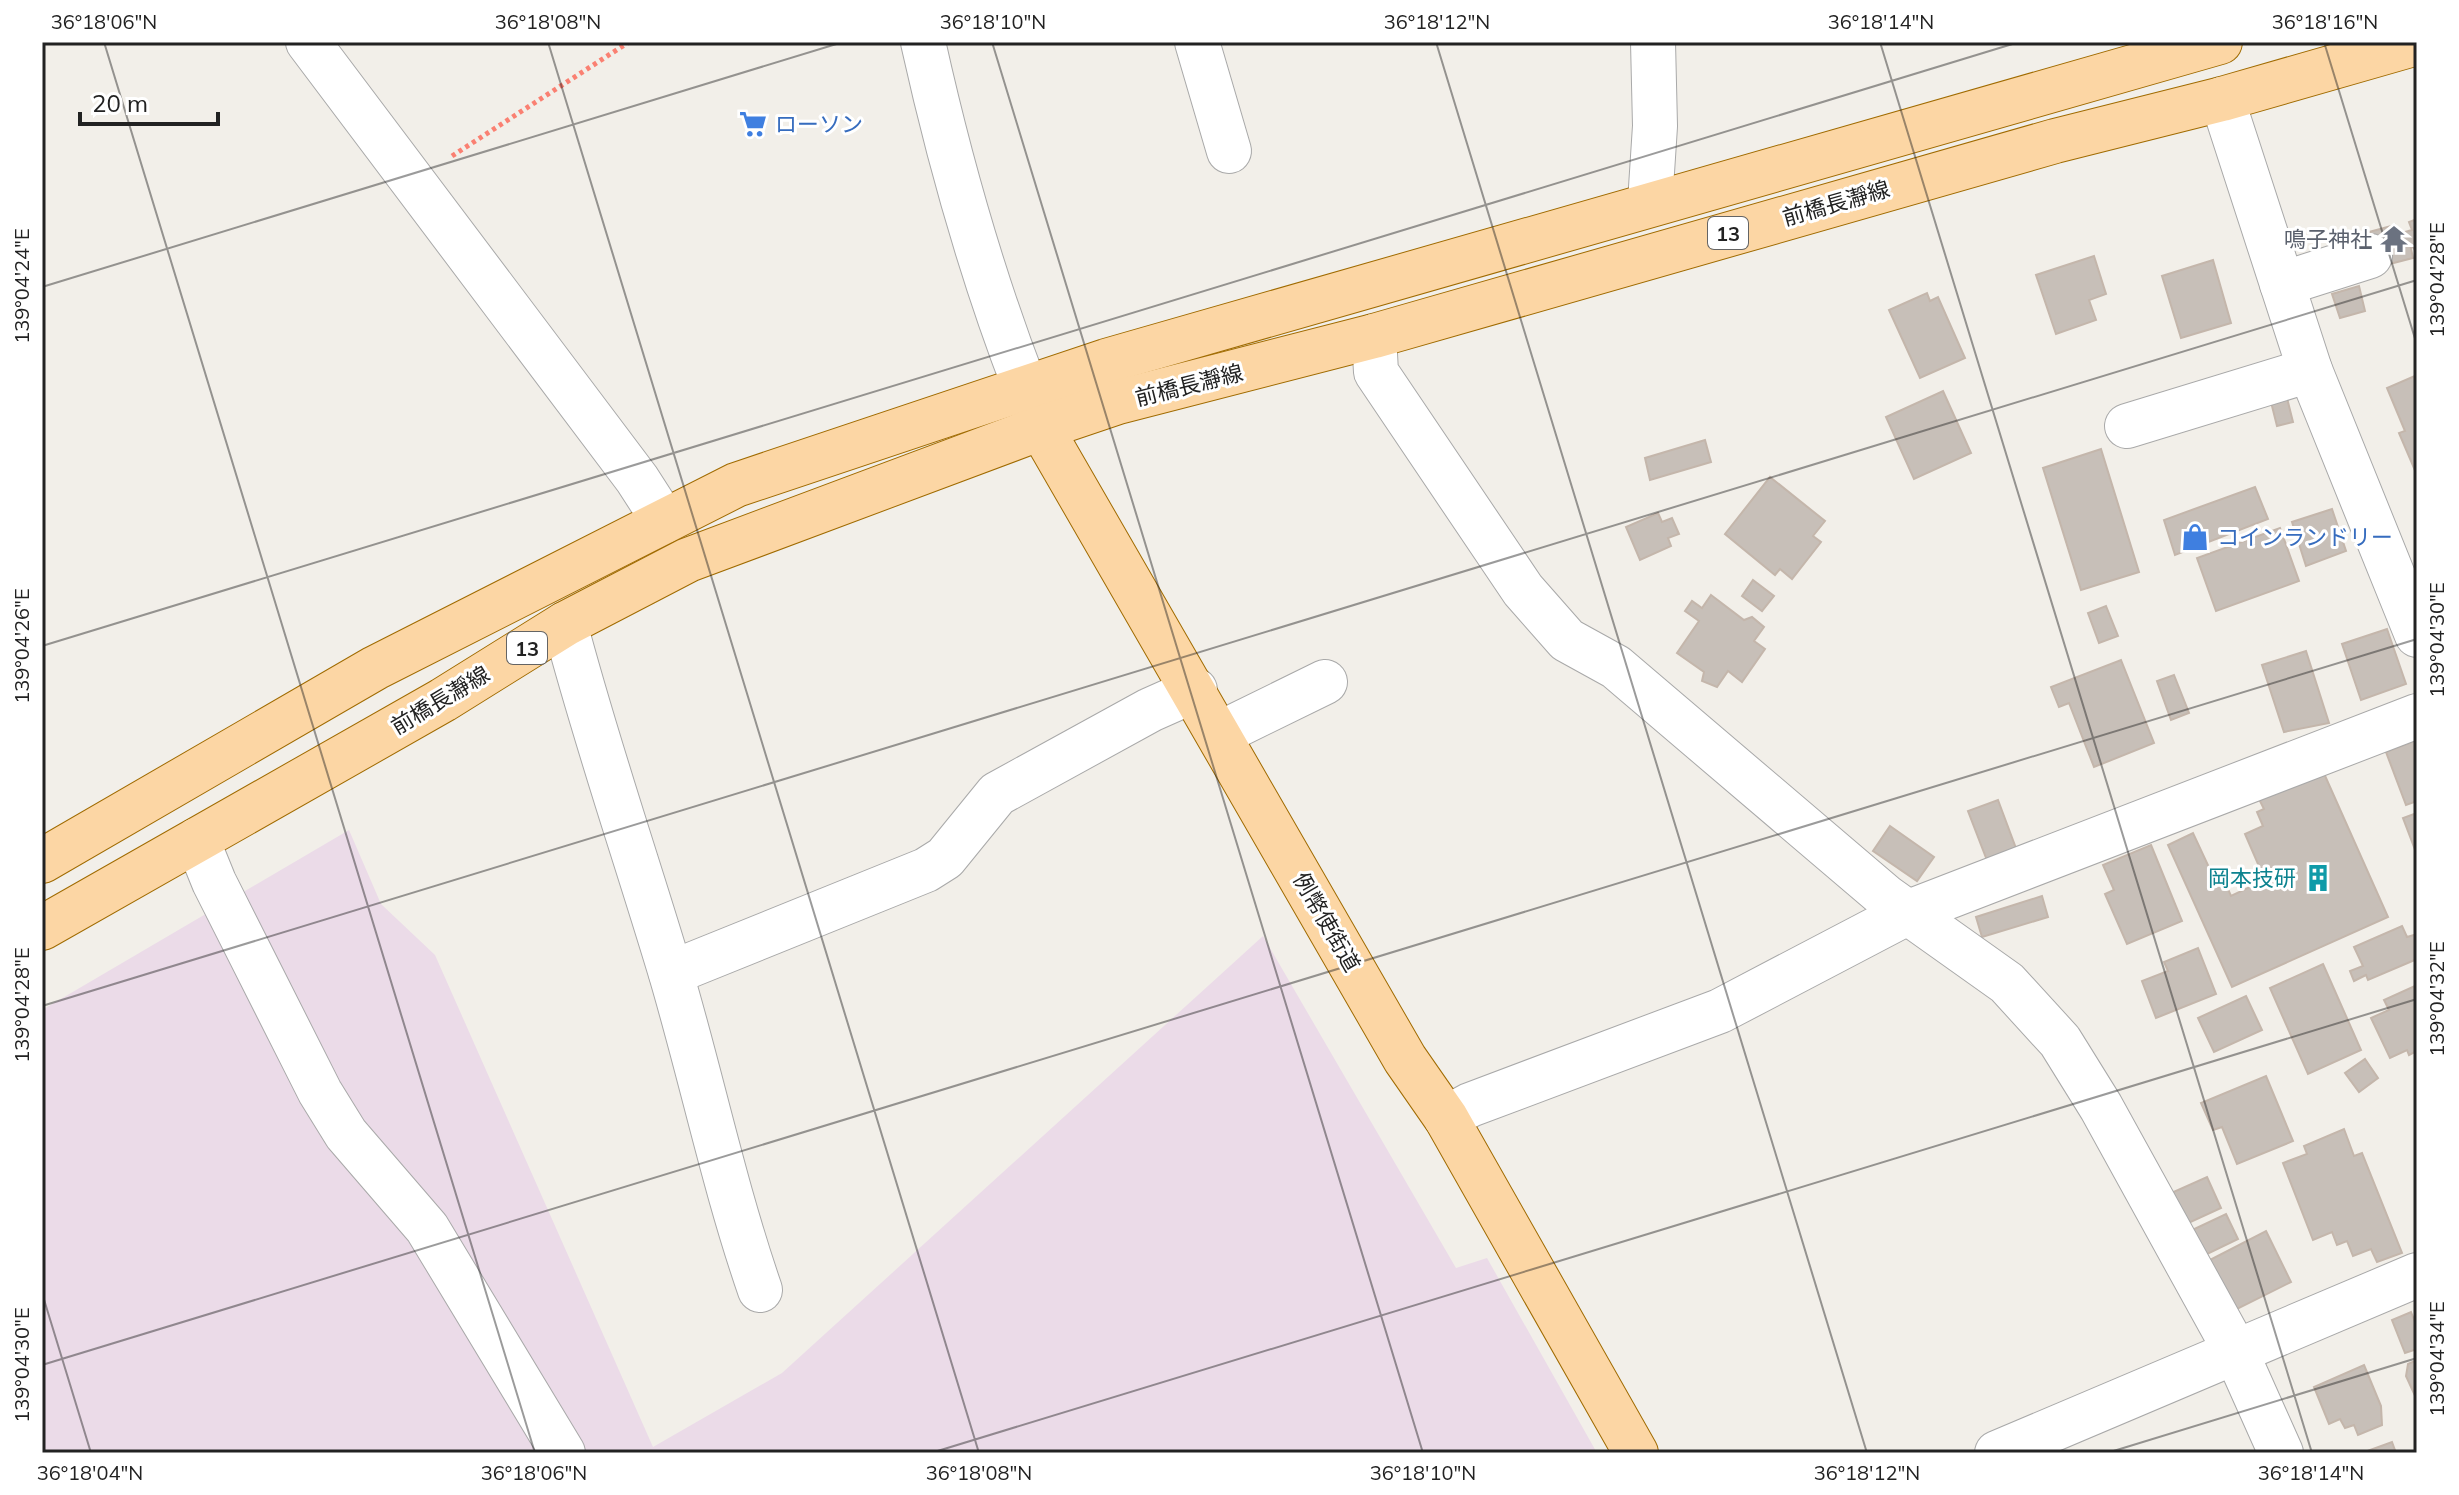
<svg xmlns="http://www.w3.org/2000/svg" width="2459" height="1495" font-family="Mulish,'Noto Sans JP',sans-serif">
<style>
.industrial{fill:#ebdbe8}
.building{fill:#c7bfb8;stroke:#c4b6ab;stroke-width:2}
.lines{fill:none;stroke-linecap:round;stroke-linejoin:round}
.minor-casing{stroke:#a9a9a9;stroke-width:46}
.major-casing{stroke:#a06b00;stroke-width:46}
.path{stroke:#fa8072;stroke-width:5;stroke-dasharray:4 4;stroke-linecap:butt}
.minor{stroke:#fff;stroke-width:44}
.major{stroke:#fcd6a4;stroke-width:44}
.ticks{fill:none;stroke:#222;stroke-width:2;stroke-opacity:0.45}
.labels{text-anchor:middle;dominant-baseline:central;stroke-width:6;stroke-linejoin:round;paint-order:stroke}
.shield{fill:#fff;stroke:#646464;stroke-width:2}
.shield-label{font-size:20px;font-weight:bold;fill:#222}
.shop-label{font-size:22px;fill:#366cbe;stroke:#fff;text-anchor:start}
.street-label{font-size:22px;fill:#222;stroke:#fff}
.worship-label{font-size:22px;fill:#5b616d;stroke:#fff;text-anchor:end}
.culture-label{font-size:22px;fill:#0d838f;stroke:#fff;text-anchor:end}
.neatline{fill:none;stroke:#222;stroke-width:3}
.ticks-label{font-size:20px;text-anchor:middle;fill:#222}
</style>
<rect width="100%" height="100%" fill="#f2efe9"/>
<polygon class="industrial" points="349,830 381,904 435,955 653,1447 782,1373 1263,936 1456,1268 1487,1258 1597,1453 42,1453 42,1010"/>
<g class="building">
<polygon points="2417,219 2417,252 2410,244 2413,258 2378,267 2369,232 2395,225 2398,234 2412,230 2409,222"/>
<polygon points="2094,256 2106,294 2089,300 2096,320 2056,334 2036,275"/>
<polygon points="2213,260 2231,323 2181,338 2162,276"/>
<polygon points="2359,286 2365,311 2340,318 2332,294"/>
<polygon points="1927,293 1930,301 1938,297 1965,358 1920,378 1889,310"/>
<polygon points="2417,375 2417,475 2399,433 2405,431 2387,388"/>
<polygon points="1943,391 1971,453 1914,479 1886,417"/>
<polygon points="2287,398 2293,422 2277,426 2271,402"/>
<polygon points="1705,440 1711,462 1650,480 1645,458"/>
<polygon points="2101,449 2139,572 2081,590 2043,468"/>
<polygon points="1770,477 1825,521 1813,536 1821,542 1792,579 1780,569 1775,575 1725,534"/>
<polygon points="2255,487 2268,519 2175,555 2164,520"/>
<polygon points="2332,509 2346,551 2306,566 2292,522"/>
<polygon points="1658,513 1662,522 1672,518 1679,534 1668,538 1671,546 1640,560 1626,527"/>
<polygon points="2280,528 2299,581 2216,611 2197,558"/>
<polygon points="1753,580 1774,596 1762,611 1742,596"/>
<polygon points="1711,595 1744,620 1752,617 1764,627 1754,641 1765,649 1742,682 1728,671 1717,687 1702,681 1704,672 1677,653 1699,621 1685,611 1692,601 1702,608"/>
<polygon points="2106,606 2118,636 2099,643 2088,613"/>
<polygon points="2387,629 2406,684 2361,700 2342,644"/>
<polygon points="2306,651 2329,723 2284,732 2262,665"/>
<polygon points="2121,660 2154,743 2094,767 2069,703 2059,707 2051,687"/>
<polygon points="2174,675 2189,713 2171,720 2157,681"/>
<polygon points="2417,740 2417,801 2406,805 2386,752"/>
<polygon points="2322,769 2388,917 2232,987 2168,845 2193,833 2213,876 2221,873 2231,896 2265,880 2245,834 2263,826 2257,812 2264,809 2258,797"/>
<polygon points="1998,800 2017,851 1988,863 1968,811"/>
<polygon points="2417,813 2417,855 2403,818"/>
<polygon points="1890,826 1934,857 1917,881 1873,851"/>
<polygon points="2151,845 2182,921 2127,944 2105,894 2114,890 2103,865"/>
<polygon points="2042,896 2048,917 1982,937 1976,917"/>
<polygon points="2402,926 2407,937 2417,934 2417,959 2368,980 2366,975 2354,981 2350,971 2363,966 2354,947"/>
<polygon points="2198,948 2216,994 2156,1018 2142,981 2168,971 2164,962"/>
<polygon points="2323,964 2361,1050 2308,1074 2270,988"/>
<polygon points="2417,985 2417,1051 2409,1055 2407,1050 2390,1058 2371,1018 2389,1010 2384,1000"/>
<polygon points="2246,996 2262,1030 2214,1052 2198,1018"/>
<polygon points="2365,1059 2378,1078 2359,1092 2345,1073"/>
<polygon points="2266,1076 2293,1141 2237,1164 2222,1127 2213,1130 2201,1103"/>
<polygon points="2344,1129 2354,1156 2362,1153 2402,1253 2377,1262 2371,1249 2353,1256 2347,1241 2337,1245 2332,1232 2313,1240 2283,1163 2307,1154 2304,1146"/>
<polygon points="2207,1177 2221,1208 2182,1226 2169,1194"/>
<polygon points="2226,1214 2238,1239 2201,1257 2188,1232"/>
<polygon points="2266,1231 2291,1282 2231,1312 2206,1262"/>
<polygon points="2411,1312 2417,1327 2417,1349 2405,1353 2392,1320"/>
<polygon points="2417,1360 2417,1400 2406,1376 2408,1364"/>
<polygon points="2364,1365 2381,1406 2382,1425 2358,1435 2354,1425 2345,1428 2340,1419 2329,1424 2314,1387"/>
<polygon points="2392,1442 2396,1453 2362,1453"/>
</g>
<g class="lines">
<g class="minor-casing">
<g id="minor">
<polyline points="308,42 637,479 664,521"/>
<path d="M923,42C949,159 982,276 1025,387"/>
<polyline points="1197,42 1229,151"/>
<polyline points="2222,99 2310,370 2417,635"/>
<polyline points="1650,203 1655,126 1653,42"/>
<polyline points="2282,284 2370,256"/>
<polyline points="1374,336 1376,372 1523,590 1567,640 1616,667 1886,897 2007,983 2060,1041 2101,1107 2235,1350 2281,1453"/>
<polyline points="2127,426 2310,370"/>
<path d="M565,624C596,742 636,857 671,974C702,1079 724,1186 760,1290"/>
<polyline points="1219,734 1325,682"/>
<polyline points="197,840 214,882 320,1092 346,1134 427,1228 563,1453"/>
<polyline points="671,973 926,870 945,858 997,794 1150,710 1195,690"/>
<polyline points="1446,1118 1470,1105 1720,1011 1909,912 2417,716"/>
<polyline points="1997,1453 2417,1275"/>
</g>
</g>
<g class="major-casing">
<g id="major">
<polyline points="1030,401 1041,428 1405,1059 1446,1118 1636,1453"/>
<polyline points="42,861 375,668 736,485 1106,361 2220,42"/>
<polyline points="42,928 443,700 565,624 688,560 1041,428 1118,402 1374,336 2055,141 2222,99 2417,43"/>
</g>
</g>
<polyline class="path" points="452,156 629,42"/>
<use href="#minor" class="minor"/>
<use href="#major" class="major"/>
</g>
<path class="ticks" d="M104,42L535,1453M548,42L979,1453M992,42L1423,1453M1436,42L1867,1453M1880,42L2312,1453M2324,42L2417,345M42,287L843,42M42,646L2019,42M42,1006L2417,280M42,1293L91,1453M42,1365L2417,639M931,1453L2417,999M2107,1453L2417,1358"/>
<defs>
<g id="supermarket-bare" transform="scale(2.16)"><path d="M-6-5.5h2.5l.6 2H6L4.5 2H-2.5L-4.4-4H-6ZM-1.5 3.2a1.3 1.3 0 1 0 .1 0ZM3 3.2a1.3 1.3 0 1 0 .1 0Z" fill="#3f7fe0" stroke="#fff" stroke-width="2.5" paint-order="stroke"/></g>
<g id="temple-bare" transform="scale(2.16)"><path d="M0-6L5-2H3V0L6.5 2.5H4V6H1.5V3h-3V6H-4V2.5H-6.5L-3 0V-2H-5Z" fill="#6b7280" stroke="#fff" stroke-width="2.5" paint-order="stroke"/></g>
<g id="shop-bare" transform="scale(2.16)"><path d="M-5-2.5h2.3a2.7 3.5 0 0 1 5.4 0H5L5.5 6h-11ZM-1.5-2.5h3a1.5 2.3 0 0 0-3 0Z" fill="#3f7fe0" stroke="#fff" stroke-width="2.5" paint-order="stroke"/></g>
<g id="building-bare" transform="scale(2.16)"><path d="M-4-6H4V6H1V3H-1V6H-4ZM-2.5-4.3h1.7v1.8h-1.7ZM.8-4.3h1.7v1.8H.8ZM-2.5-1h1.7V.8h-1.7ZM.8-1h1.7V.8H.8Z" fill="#0f9aa8" stroke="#fff" stroke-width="2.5" paint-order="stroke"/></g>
</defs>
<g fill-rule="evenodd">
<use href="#supermarket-bare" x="753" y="124"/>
<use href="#temple-bare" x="2394" y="239"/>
<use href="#shop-bare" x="2195" y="537"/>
<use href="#building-bare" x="2318" y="878"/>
</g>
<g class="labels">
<g class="shield">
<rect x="1708" y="217" width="40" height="32" rx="6"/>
<rect x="507" y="632" width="40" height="32" rx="6"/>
</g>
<g class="shield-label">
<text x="1728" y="233">13</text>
<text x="527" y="648">13</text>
</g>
<g class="shop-label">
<text x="775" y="124">ローソン</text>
<text x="2217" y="537">コインランドリー</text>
</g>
<g class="street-label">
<text transform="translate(1836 203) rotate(-16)">前橋長瀞線</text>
<text transform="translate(1189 385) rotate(-14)">前橋長瀞線</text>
<text transform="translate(440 700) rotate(-31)">前橋長瀞線</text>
<text transform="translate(1327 922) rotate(60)">例幣使街道</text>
</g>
<g class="worship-label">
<text x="2372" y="239">鳴子神社</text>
</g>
<g class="culture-label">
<text x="2296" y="878">岡本技研</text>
</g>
</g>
<rect width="2459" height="1495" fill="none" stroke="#ffffff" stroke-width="88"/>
<path d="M80 112v12h138v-12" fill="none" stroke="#222222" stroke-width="4"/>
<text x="92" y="112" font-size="24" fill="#222222" stroke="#ffffff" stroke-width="6" paint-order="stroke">20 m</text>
<rect x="44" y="44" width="2371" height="1407" class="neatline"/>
<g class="ticks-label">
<text x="104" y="29">36°18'06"N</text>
<text x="548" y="29">36°18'08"N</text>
<text x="993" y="29">36°18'10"N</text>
<text x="1437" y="29">36°18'12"N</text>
<text x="1881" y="29">36°18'14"N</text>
<text x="2325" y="29">36°18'16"N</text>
<text transform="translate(2437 280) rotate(-90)" y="7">139°04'28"E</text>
<text transform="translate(22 286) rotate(-90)" y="7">139°04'24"E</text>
<text transform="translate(2437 640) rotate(-90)" y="7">139°04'30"E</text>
<text transform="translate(22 646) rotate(-90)" y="7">139°04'26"E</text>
<text transform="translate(2437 999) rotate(-90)" y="7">139°04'32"E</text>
<text transform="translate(22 1005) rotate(-90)" y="7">139°04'28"E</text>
<text transform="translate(2437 1359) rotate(-90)" y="7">139°04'34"E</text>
<text transform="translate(22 1365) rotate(-90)" y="7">139°04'30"E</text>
<text x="90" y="1480">36°18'04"N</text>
<text x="534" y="1480">36°18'06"N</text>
<text x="979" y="1480">36°18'08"N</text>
<text x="1423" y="1480">36°18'10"N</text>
<text x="1867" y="1480">36°18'12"N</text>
<text x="2311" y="1480">36°18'14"N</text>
</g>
</svg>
